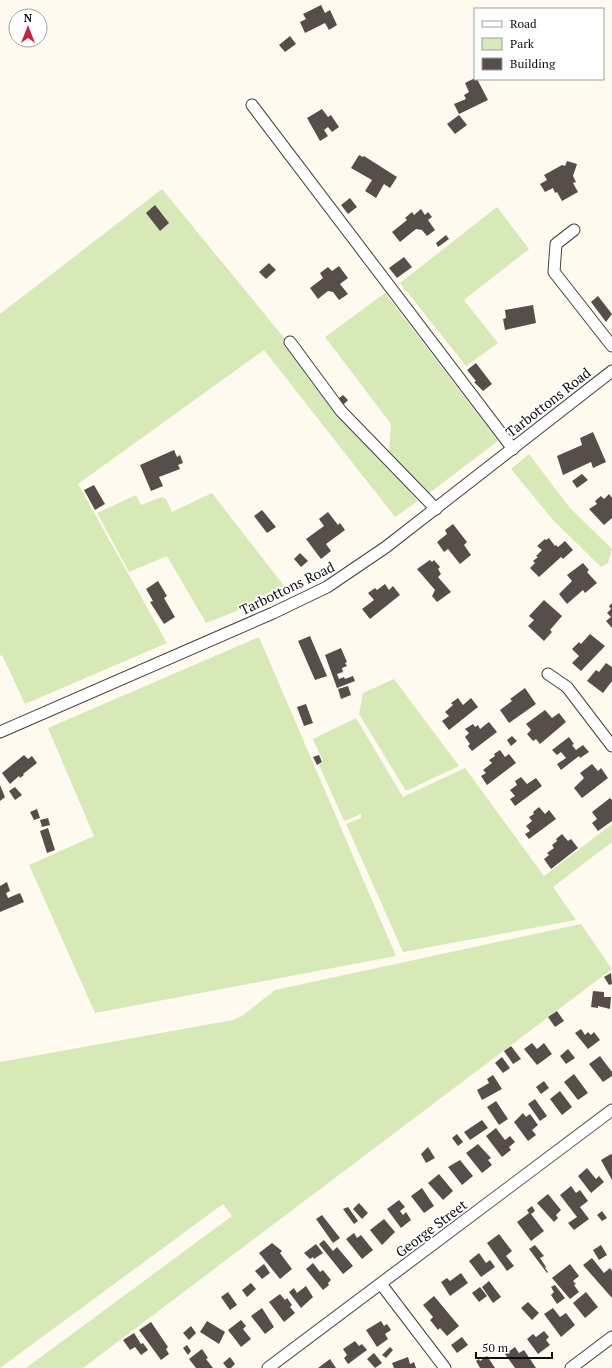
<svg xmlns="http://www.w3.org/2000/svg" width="612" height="1368" font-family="'PT Serif',serif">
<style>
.green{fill:#d8e9b8}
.building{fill:#574d4a}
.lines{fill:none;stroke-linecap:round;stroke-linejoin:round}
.minor-casing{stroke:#414141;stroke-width:13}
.minor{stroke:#fff;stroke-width:11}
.labels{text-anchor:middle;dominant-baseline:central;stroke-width:4;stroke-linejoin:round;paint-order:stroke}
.street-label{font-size:14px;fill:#0e0e0e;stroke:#fff}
</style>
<rect width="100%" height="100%" fill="#fffaef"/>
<g class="green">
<polygon points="162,189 418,501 395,517 264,350 78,484 167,643 25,704 2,655 0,656 0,314"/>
<polygon points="497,207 529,249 464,300 498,343 466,366 400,283"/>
<polygon points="385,293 498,441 428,494 389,454 391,424 325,337"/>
<polygon points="529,454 570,508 612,549 608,563 601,567 553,520 511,469"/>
<polygon points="212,493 288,591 206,623 167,556 129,572 97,513 136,495 141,505 162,497 166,499 172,512"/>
<polygon points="259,637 396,956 95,1013 29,865 94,836 48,728"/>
<polygon points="394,679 459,766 406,791 359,714 363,693"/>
<polygon points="356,718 403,797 465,768 544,876 612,824 612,842 553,887 576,920 403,952 346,824 361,818 361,814 344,821 319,765 323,762 313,739"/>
<polygon points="581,924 612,969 83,1368 26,1368 232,1216 223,1204 0,1368 0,1062 233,1020 242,1016 275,990"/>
</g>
<g class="building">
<polygon points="321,5 325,13 330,10 337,25 329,30 325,23 305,33 300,22 306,19 303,14"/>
<polygon points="290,36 296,44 285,52 279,45"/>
<polygon points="475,78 477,79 488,100 459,114 454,104 466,99 464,95 469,92 465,83"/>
<polygon points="322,109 328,117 331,115 339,127 332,132 328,127 324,130 328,136 320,141 307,118"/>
<polygon points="459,115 467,125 455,134 447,124"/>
<polygon points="359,155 363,157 364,156 397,177 390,188 384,184 376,198 365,191 372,180 351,168"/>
<polygon points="567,161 577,164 573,176 576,182 573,183 578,192 562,201 557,192 555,193 553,188 545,192 540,184 547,180 544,175 562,165 565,166"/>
<polygon points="350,198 357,207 348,214 341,205"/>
<polygon points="155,205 169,223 160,231 146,213"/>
<polygon points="421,209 425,215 428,212 432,217 428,220 435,230 427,236 422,230 416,229 400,242 392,232 407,220 405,218 412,212 414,215"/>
<polygon points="446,235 449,239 438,247 436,243"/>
<polygon points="404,257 412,267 397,278 389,268"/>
<polygon points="269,263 276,270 266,279 259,272"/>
<polygon points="339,266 348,278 340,284 348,294 339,300 333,292 328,291 318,299 310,288 323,278 320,273 328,267 332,271"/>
<polygon points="598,296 612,314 606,322 591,302"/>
<polygon points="533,305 536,323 505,330 503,319 506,318 505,310"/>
<polygon points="476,363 492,384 483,391 474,382 476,381 467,370"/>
<polygon points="343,395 348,400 342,406 337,400"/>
<polygon points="593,432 606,462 593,468 591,462 563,475 557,456 582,445 580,438"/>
<polygon points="174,450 177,457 180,455 183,463 178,465 180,469 159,477 163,486 151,491 140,465"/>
<polygon points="582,474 588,480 577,488 572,481"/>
<polygon points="94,485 105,504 95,510 84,490"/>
<polygon points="609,494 612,498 612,518 604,525 589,509 597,504 595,501 601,496 604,499"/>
<polygon points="262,510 276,527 267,533 254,516"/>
<polygon points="328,512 338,525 340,523 345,530 326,544 331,551 321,559 306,539 324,526 319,519"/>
<polygon points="453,524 467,542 464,545 471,555 460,564 448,549 444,552 437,542 447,534 445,530"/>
<polygon points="549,538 555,546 556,545 558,547 565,541 573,550 563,559 561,557 539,577 530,568 535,563 533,561 538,557 536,556 542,550 537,546 545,539 546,540"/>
<polygon points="300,553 308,561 301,567 294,559"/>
<polygon points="430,560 432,562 434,560 440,567 438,569 441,574 438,577 451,592 437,602 432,596 435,590 417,569"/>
<polygon points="583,563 589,570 587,572 597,583 585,593 583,590 567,604 559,594 572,581 567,575"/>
<polygon points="158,581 167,596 164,598 175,617 164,624 150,602 153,601 146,589"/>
<polygon points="385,584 389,590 393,586 400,595 370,619 362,609 374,600 368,593 375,588 377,590"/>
<polygon points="544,600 562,616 550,630 552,632 544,641 528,626 534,620 529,616"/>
<polygon points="612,603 612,628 606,621 611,617 607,613 611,609 609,606"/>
<polygon points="590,634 605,646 581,671 572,663 579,656 572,649 579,642 581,644"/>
<polygon points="310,636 327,676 315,680 298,641"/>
<polygon points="341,648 347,662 345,663 347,666 342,668 343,672 337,674 339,679 344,677 345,679 353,676 355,681 337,688 325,655"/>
<polygon points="606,663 612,667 612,681 603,693 587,681 596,670 599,672"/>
<polygon points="348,686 351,695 341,699 338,689"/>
<polygon points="525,688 536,704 509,723 500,710 512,701 510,699"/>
<polygon points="458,698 463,705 471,698 478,707 449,730 442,721 449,716 445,712 453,705 451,703"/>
<polygon points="306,704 313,723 304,726 297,707"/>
<polygon points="545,710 552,718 559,713 566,722 540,744 536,739 533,741 527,734 531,730 526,724"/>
<polygon points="489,722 497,732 472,751 468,746 470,744 465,737 469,733 465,729 473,724 475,727 478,725 480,729"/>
<polygon points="512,736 517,741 511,746 507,740"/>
<polygon points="569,737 574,744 572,745 576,750 583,745 589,752 580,758 579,756 561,770 557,764 566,758 561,752 557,755 552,750"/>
<polygon points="500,750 505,757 509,754 516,763 487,785 481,776 486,773 483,770 492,763 489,760 495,756 494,754"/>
<polygon points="24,755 28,759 32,756 37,763 23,774 24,775 20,778 19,776 10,784 2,773"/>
<polygon points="319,755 322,762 317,765 313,757"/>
<polygon points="592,764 598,771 601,768 608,778 582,798 574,788 584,778 580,773"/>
<polygon points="521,777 527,784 536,778 542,786 515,806 510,799 515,796 510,790 517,785 515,781"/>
<polygon points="0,785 5,797 0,801"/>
<polygon points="15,787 22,795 15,800 9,791"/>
<polygon points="610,798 612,800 612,821 598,831 592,823 597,819 592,812"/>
<polygon points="539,807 545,814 549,810 556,819 529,839 525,834 530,831 526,826 532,821 529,817 534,814 533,812"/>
<polygon points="37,809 40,818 34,820 30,812"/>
<polygon points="48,818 50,825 42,827 40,820"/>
<polygon points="48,828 55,850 47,853 40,831"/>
<polygon points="562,834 568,841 571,839 578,848 551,869 544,859 549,855 547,853 554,848 552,845 557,841 556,839"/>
<polygon points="7,882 10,891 6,893 8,898 20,893 24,902 0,912 0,886"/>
<polygon points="611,973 612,984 609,985 604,977"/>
<polygon points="593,991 604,992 604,997 611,997 610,1009 598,1006 598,1008 591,1007"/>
<polygon points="557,1011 564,1021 555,1027 548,1017"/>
<polygon points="581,1029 585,1035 588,1032 591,1035 594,1032 600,1040 588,1049 575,1033"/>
<polygon points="532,1043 537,1049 544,1043 552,1054 537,1065 524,1049"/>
<polygon points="511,1046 521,1059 513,1064 504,1051"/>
<polygon points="568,1049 575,1058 566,1064 560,1056"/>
<polygon points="600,1056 612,1072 612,1076 603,1082 589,1064"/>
<polygon points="502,1057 510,1068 503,1073 495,1063"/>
<polygon points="574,1074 588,1093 578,1100 564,1082"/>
<polygon points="493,1075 502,1089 482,1100 477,1090 489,1083 487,1079"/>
<polygon points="544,1081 549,1088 541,1094 536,1087"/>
<polygon points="560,1091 572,1107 562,1115 550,1099"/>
<polygon points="535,1099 547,1116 540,1121 528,1104"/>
<polygon points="496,1101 508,1119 499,1125 487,1107"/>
<polygon points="523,1113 526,1117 530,1114 538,1125 532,1130 536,1135 528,1141 514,1122"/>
<polygon points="482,1120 488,1128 470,1140 464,1132"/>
<polygon points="496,1128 505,1140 510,1136 515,1142 509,1147 511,1150 502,1157 486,1136"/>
<polygon points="457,1134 463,1142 458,1146 452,1138"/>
<polygon points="478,1144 491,1158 488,1160 492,1165 482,1173 466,1153"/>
<polygon points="428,1147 435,1158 426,1163 421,1154"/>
<polygon points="611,1154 612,1155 612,1180 601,1160"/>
<polygon points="460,1160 473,1176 462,1185 448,1167"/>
<polygon points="587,1168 596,1179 599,1176 604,1182 591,1193 578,1176"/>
<polygon points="439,1174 453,1191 443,1200 428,1183"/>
<polygon points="571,1186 576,1193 580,1190 588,1201 580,1207 589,1219 574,1230 568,1223 577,1217 560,1195"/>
<polygon points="422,1188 434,1206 424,1213 411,1196"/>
<polygon points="548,1194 561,1210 556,1215 558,1218 554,1222 537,1203"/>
<polygon points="399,1200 405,1207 400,1211 403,1215 406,1212 411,1220 401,1228 387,1209"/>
<polygon points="359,1203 368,1213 362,1219 353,1209"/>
<polygon points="532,1206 535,1211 531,1214 544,1231 531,1241 517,1222 529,1213 527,1210"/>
<polygon points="348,1207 358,1221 354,1224 343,1209"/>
<polygon points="602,1211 607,1218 602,1221 597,1215"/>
<polygon points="322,1215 340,1238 333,1243 316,1219"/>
<polygon points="384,1219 395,1232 382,1245 370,1230"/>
<polygon points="354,1233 357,1238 361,1235 373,1250 362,1259 346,1239"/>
<polygon points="499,1234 512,1251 506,1256 514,1266 507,1271 487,1243"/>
<polygon points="324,1240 333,1251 337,1247 353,1266 343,1274 319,1244"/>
<polygon points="272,1243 282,1251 280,1253 292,1269 280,1279 259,1253"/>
<polygon points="316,1244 323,1253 314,1259 313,1257 310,1259 304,1253"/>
<polygon points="535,1245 544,1256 540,1258 546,1267 545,1268 548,1272 547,1273 529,1249"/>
<polygon points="601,1245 607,1255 599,1260 593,1250"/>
<polygon points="479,1253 486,1263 490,1260 495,1267 481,1277 469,1261"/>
<polygon points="592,1258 604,1273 610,1268 612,1271 612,1298 583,1265"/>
<polygon points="313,1263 320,1272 323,1270 331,1280 328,1283 329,1285 323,1290 306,1269"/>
<polygon points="264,1264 270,1273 262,1279 255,1271"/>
<polygon points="570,1264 579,1276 573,1281 576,1284 574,1285 579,1292 570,1299 552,1278"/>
<polygon points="461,1273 468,1283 450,1296 441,1282 447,1278 450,1281"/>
<polygon points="489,1281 501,1297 493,1303 482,1287"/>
<polygon points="251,1283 256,1289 247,1297 242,1290"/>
<polygon points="555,1285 565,1298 557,1304 551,1295 554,1292 551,1287"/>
<polygon points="306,1286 313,1297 301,1308 289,1292 294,1288 297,1293"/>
<polygon points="480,1287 487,1296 479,1302 472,1293"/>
<polygon points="228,1292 237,1305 230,1310 221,1297"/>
<polygon points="586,1292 598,1307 585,1318 573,1303"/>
<polygon points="280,1294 285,1300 287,1298 292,1305 290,1307 295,1313 284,1322 269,1302"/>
<polygon points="434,1296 459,1326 447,1336 440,1328 438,1330 430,1320 433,1317 423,1305"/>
<polygon points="528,1302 539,1313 532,1320 521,1308"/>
<polygon points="262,1308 274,1327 265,1334 251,1316"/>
<polygon points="553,1308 560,1317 566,1313 575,1325 561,1337 544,1314"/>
<polygon points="241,1320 246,1326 243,1329 251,1339 241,1347 228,1330"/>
<polygon points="207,1321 225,1332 219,1344 200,1332"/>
<polygon points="381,1321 384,1326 387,1324 391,1330 385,1334 388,1339 377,1347 366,1330"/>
<polygon points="151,1322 168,1347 166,1349 169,1354 161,1360 139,1330"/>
<polygon points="191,1326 196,1333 189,1340 183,1333"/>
<polygon points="544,1331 549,1337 546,1340 550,1345 538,1354 527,1339 533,1334 536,1337"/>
<polygon points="134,1333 141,1344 143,1343 148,1350 141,1355 135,1347 130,1350 123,1340"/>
<polygon points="462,1337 468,1345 457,1353 451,1345"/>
<polygon points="355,1341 359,1346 362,1344 367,1350 348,1364 344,1358 347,1355 343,1349"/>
<polygon points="187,1345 191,1351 188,1355 183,1348"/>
<polygon points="390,1347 393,1350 386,1358 382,1355"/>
<polygon points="515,1347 519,1353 524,1350 536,1368 515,1368 505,1354"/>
<polygon points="202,1349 208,1358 206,1359 213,1368 196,1368 189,1359"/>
<polygon points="374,1353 382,1363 375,1368 367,1359"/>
<polygon points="487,1356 495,1368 480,1368 476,1361 479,1359 480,1361"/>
<polygon points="230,1357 235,1364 231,1368 227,1368 223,1363"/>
<polygon points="408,1357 410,1364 414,1362 416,1368 394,1368 392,1363"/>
<polygon points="330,1359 336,1368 318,1368"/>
</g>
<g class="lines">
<g class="minor-casing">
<g id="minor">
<polyline points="252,105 513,449"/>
<polyline points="574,230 556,244 554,272 612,346"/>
<polyline points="290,342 341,411 436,509"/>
<polyline points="548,674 567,687 612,746"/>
<polyline points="0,732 273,613 327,587 386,547 612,371"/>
<polyline points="381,1284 445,1368"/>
<polyline points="268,1368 612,1110"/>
<polyline points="571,1368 612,1337"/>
</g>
</g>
<use href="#minor" class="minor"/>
</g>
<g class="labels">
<g class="street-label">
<text transform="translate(548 402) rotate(-38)">Tarbottons Road</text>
<text transform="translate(287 588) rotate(-26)">Tarbottons Road</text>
<text transform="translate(431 1228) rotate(-37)">George Street</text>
</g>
</g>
<rect x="474" y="8" width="130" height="72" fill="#ffffff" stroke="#9f9f9f"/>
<rect x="482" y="21" width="20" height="6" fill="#ffffff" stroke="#9f9f9f"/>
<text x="510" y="28" font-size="12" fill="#0e0e0e">Road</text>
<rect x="482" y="38" width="20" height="12" fill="#d8e9b8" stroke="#9f9f9f"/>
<text x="510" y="48" font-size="12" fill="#0e0e0e">Park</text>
<rect x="482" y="58" width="20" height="12" fill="#574d4a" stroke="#9f9f9f"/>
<text x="510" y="68" font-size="12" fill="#0e0e0e">Building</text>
<g transform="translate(28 28)"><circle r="19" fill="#ffffff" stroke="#9f9f9f"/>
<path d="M0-3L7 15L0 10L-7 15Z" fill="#be2641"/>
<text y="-6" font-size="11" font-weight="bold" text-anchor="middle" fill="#0e0e0e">N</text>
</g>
<path d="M476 1352v6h76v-6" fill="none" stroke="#0e0e0e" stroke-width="2"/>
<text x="482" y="1352" font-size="12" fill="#0e0e0e" stroke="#ffffff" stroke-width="3" paint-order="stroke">50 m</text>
</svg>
